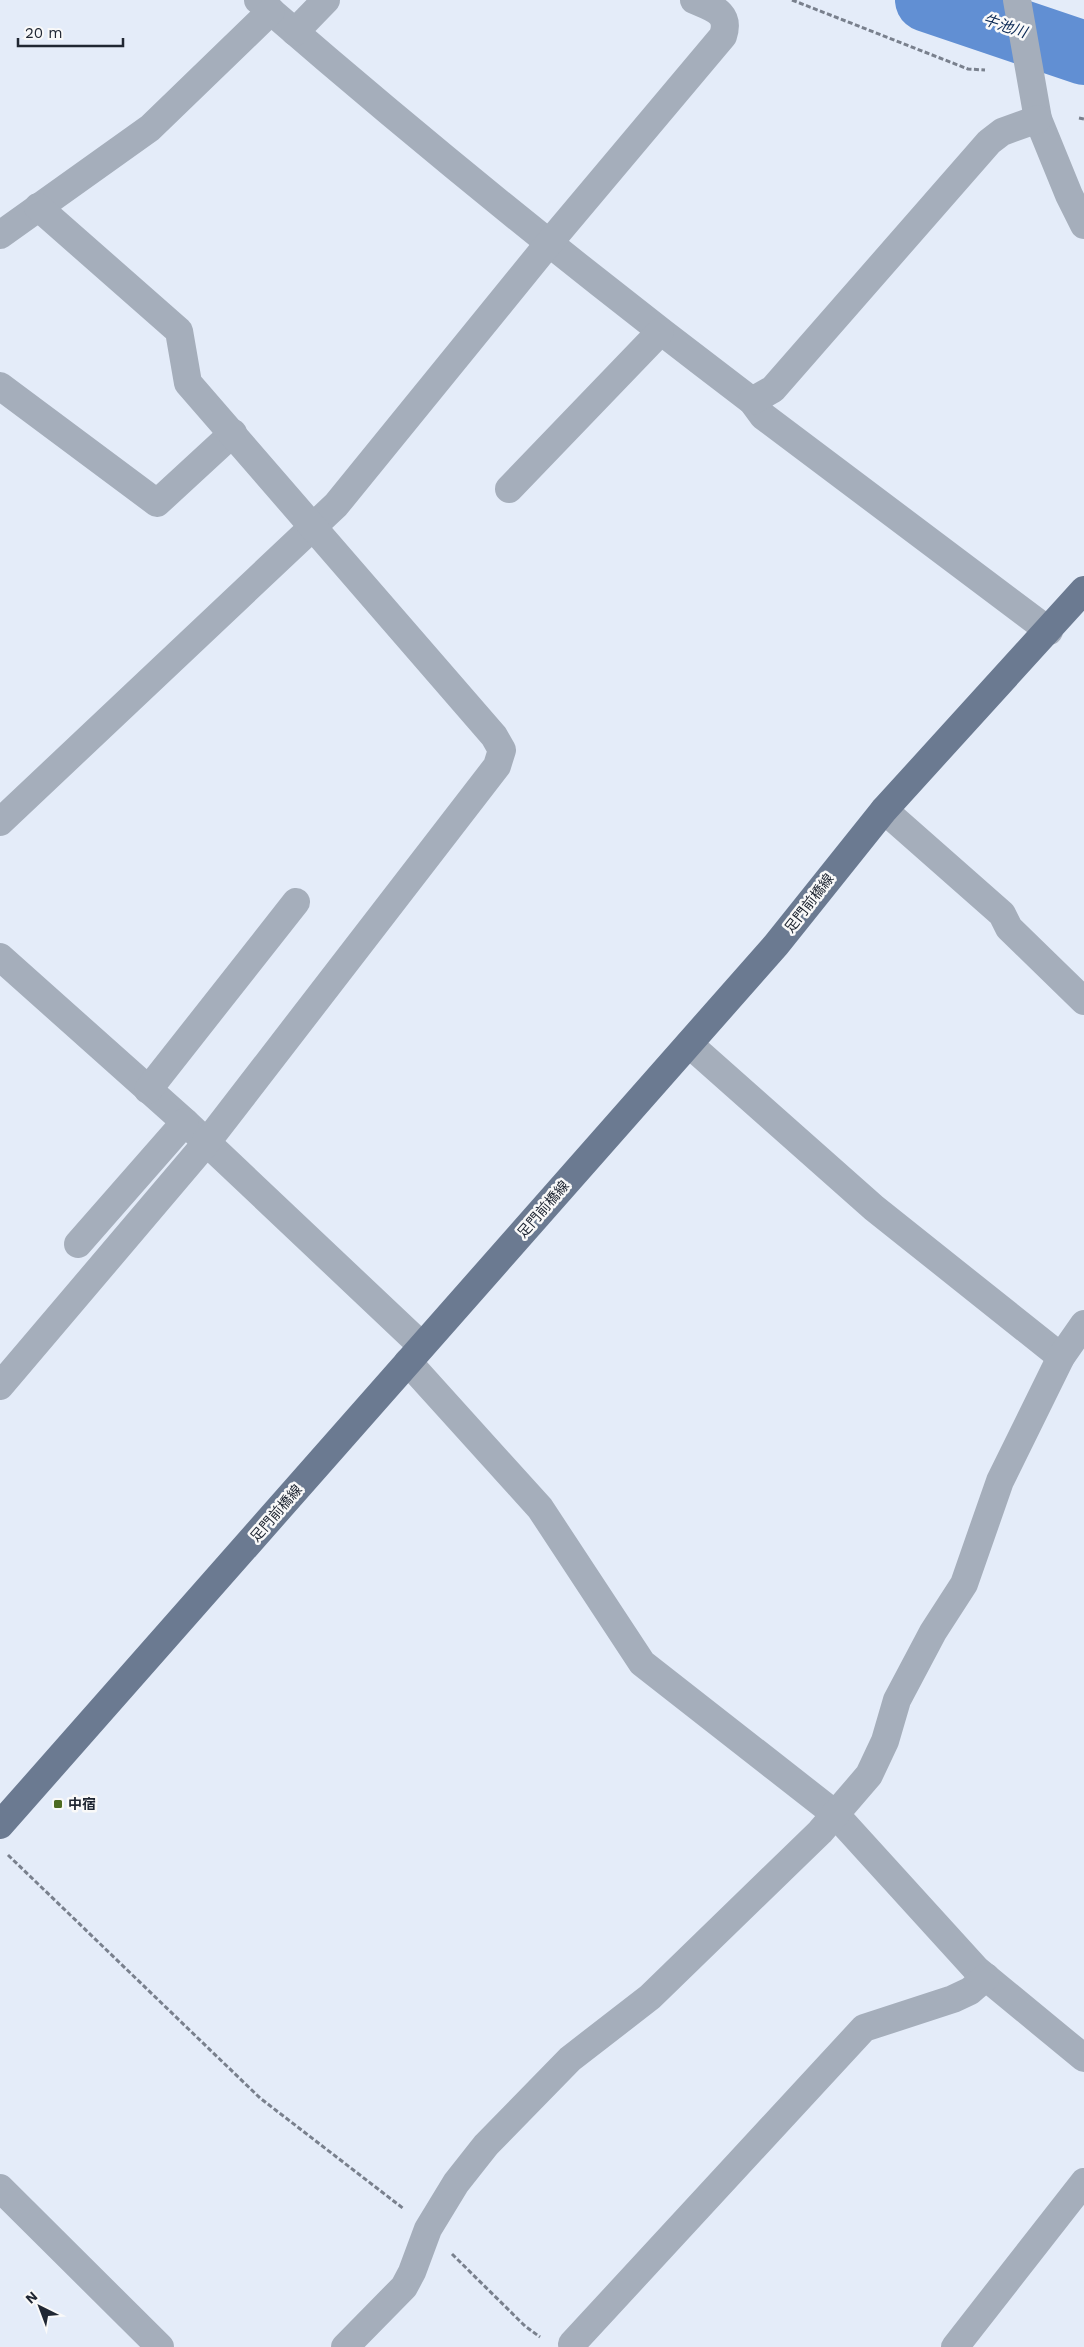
<svg xmlns="http://www.w3.org/2000/svg" width="1084" height="2347" font-family="'Work Sans','Noto Sans JP',sans-serif">
<style>
.lines{fill:none;stroke-linecap:round;stroke-linejoin:round}
.river{stroke:#618fd3;stroke-width:64}
.path{stroke:#79808d;stroke-width:3;stroke-dasharray:5 2.5;stroke-linecap:butt}
.minor{stroke:#a5aebb;stroke-width:28}
.major{stroke:#6b7a91;stroke-width:28}
.poi-dot{fill:#4d6b21;stroke:#f9f9f9;stroke-width:2}
.labels{text-anchor:middle;dominant-baseline:central;stroke-width:5;stroke-linejoin:round;paint-order:stroke}
.street-label{font-size:14px;fill:#202733;stroke:#f9f9f9}
.poi-label{font-size:14px;font-weight:bold;fill:#202733;stroke:#f9f9f9;text-anchor:start}
.water-label{font-size:15px;font-style:italic;fill:#0a2854;stroke:#f9f9f9}
</style>
<rect width="100%" height="100%" fill="#e4ecf9"/>
<g class="lines">
<polyline class="river" points="927,0 1084,53"/>
<g class="path">
<polyline points="792,0 968,69 985,70"/>
<polyline points="1079,118 1084,119"/>
<polyline points="8,1855 260,2098 404,2209"/>
<polyline points="452,2254 525,2326 540,2337"/>
</g>
<g class="minor">
<path d="M258,0C418,139 583,273 752,401L763,416L1049,631"/>
<polyline points="1017,0 1038,119 1069,195 1084,225"/>
<polyline points="295,32 326,0"/>
<polyline points="0,235 150,128 271,11"/>
<polyline points="0,386 157,503 233,433"/>
<polyline points="752,401 773,389 989,142 1002,132 1038,119"/>
<polyline points="509,489 660,332"/>
<polyline points="884,810 1002,914 1009,928 1084,1001"/>
<path d="M0,822L336,505L549,243L723,36C731,12 712,8 694,0"/>
<polyline points="0,957 185,1122 422,1346"/>
<polyline points="689,1044 874,1208 1061,1357"/>
<polyline points="148,1090 296,902"/>
<polyline points="78,1244 185,1122"/>
<polyline points="408,1362 540,1508 642,1663 835,1814 976,1969 1084,2058"/>
<polyline points="0,1386 207,1142 497,766 502,750 494,736 188,383 179,331 38,207"/>
<polyline points="0,2188 160,2347"/>
<polyline points="345,2347 404,2287 412,2272 428,2229 456,2183 486,2145 570,2059 650,1997 820,1832 869,1775 885,1741 897,1700 933,1632 964,1584 1000,1481 1061,1357 1084,1324"/>
<polyline points="574,2347 572,2344 864,2028 953,1999 970,1991 986,1977"/>
<polyline points="955,2347 1084,2182"/>
</g>
<polyline class="major" points="0,1825 776,945 884,810 1084,590"/>
</g>
<rect class="poi-dot" x="53" y="1799" width="10" height="10" rx="2.5"/>
<g class="labels">
<g class="street-label">
<text transform="translate(809 903) rotate(-52)">足門前橋線</text>
<text transform="translate(543 1209) rotate(-49)">足門前橋線</text>
<text transform="translate(276 1513) rotate(-49)">足門前橋線</text>
</g>
<g class="poi-label">
<text x="68" y="1804">中宿</text>
</g>
<g class="water-label">
<text transform="translate(1005 26) rotate(18)">牛池川</text>
</g>
</g>
<g transform="translate(40 2307) rotate(318)" stroke="#f9f9f9" stroke-width="4" paint-order="stroke">
<path d="M0-4L9 19L0 12L-9 19Z" fill="#202733"/>
<text y="-8" font-size="14" font-weight="bold" text-anchor="middle" fill="#202733">N</text>
</g>
<path d="M18 38v8h105v-8" fill="none" stroke="#202733" stroke-width="2.5"/>
<text x="25" y="38" font-size="15" fill="#202733" stroke="#f9f9f9" stroke-width="4" paint-order="stroke">20 m</text>
</svg>
